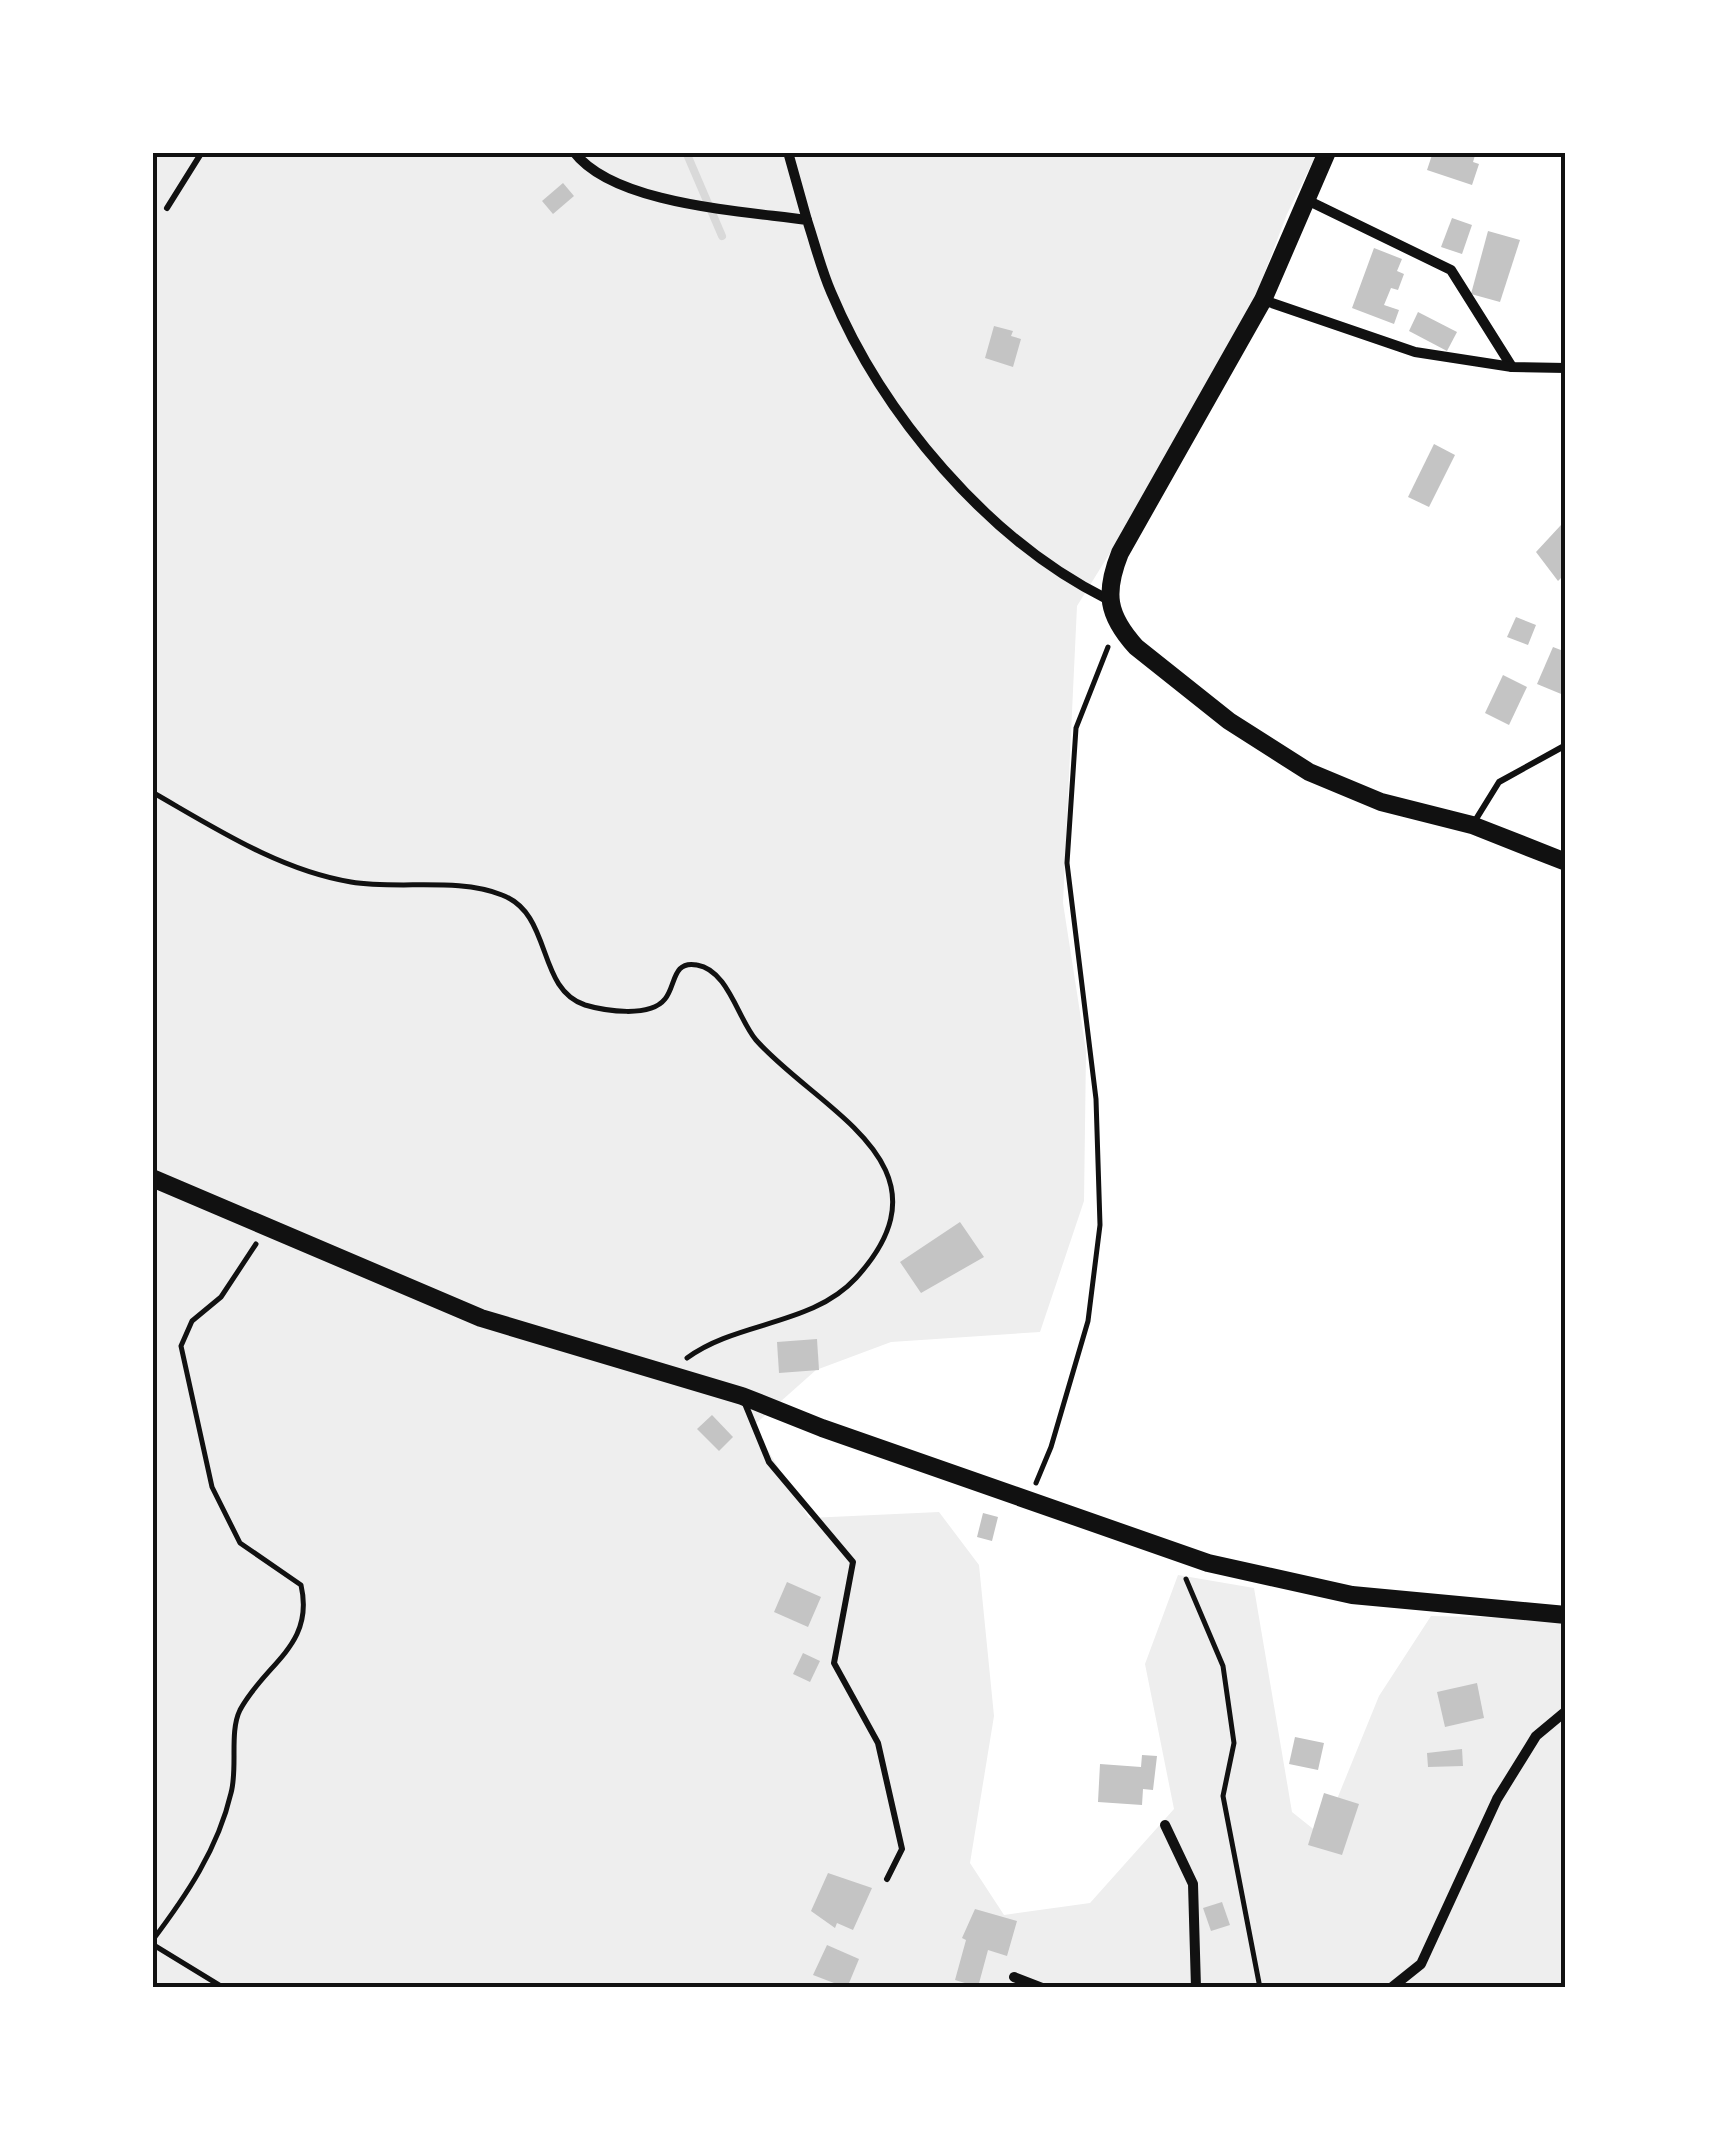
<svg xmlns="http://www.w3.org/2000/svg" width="1718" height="2140" font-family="'DM Sans',sans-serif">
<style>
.green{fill:#eee}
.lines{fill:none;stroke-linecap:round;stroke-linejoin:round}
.stream{stroke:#d9d9d9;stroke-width:8}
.building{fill:#c4c4c4}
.path{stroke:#111;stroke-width:5}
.service{stroke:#111;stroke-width:6}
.minor{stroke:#111;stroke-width:10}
.secondary{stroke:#111;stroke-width:18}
.neatline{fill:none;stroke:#111;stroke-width:4}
</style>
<rect width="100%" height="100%" fill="#fff"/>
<polygon class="green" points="152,153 1317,153 1287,214 1234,353 1077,606 1063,903 1086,1051 1084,1201 1040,1332 891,1342 816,1370 753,1426 809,1518 939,1512 979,1565 994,1716 970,1863 1004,1915 1090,1903 1174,1809 1145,1664 1178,1575 1254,1588 1292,1812 1322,1836 1379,1696 1431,1616 1565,1619 1565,1987 153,1987"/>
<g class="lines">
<polyline class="stream" points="686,152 722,236"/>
</g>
<g class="building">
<polygon points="1433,152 1476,152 1473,162 1479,164 1472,185 1427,170"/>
<polygon points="563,183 574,196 553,214 542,201"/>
<polygon points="1452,218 1472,225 1462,254 1441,247"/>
<polygon points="1488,231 1520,240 1500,302 1471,294"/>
<polygon points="1374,248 1402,259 1397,271 1404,274 1398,290 1391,288 1384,305 1399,310 1394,324 1352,308"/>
<polygon points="1418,312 1457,332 1447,351 1409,331"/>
<polygon points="994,326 1013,331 1011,336 1021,339 1013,367 985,358"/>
<polygon points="1434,444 1455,455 1429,507 1408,497"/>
<polygon points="1561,525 1566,529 1562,551 1566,573 1558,581 1536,552"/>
<polygon points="1516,617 1536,625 1528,645 1507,637"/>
<polygon points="1553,647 1566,652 1566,696 1537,684"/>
<polygon points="1503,675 1527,687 1509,725 1485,713"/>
<polygon points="960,1222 984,1257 921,1293 900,1262"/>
<polygon points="817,1339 819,1370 779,1373 777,1342"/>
<polygon points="712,1415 733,1437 719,1451 697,1429"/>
<polygon points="983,1513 998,1517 992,1541 977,1537"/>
<polygon points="787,1582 821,1597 808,1627 774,1612"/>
<polygon points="803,1653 820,1661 810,1682 793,1674"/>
<polygon points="1477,1683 1484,1718 1445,1727 1437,1692"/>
<polygon points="1295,1737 1324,1743 1318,1770 1289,1764"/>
<polygon points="1462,1749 1463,1766 1428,1767 1427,1753"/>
<polygon points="1142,1755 1157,1756 1153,1790 1143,1789 1142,1805 1098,1802 1100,1764 1141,1767"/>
<polygon points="1324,1793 1359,1804 1342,1855 1308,1845"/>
<polygon points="828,1873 872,1888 853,1930 837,1923 835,1928 811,1911"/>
<polygon points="1222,1902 1230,1925 1211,1931 1203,1908"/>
<polygon points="975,1909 1017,1921 1007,1956 988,1950 978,1987 955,1980 966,1940 962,1938"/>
<polygon points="827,1945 859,1959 847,1988 813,1975"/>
</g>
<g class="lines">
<g class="path">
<path d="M152,792C215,828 279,870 351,882C399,890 457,877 502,895C553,914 536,989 585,1005C605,1011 650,1018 665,999C676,986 672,960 697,965C728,970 738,1019 756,1040C819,1111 959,1165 856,1278C812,1326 737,1321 687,1358"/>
<polyline points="1036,1483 1051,1447 1088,1321 1100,1225 1096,1099 1067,863 1076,728 1108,647"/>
<polyline points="1186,1579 1223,1666 1234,1743 1223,1796 1260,1988"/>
<path d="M152,1941C186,1896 218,1849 231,1793C238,1768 229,1732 240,1710C265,1663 315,1646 301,1585L240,1543L212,1487L181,1346L192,1321L221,1297L256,1244"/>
<polyline points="152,1944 224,1988"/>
</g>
<g class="service">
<polyline points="167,208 202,152"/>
<polyline points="1473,824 1499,782 1566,745"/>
<polyline points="744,1401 769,1462 853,1562 834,1663 878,1743 902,1849 887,1879"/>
</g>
<g class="minor">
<path d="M574,152C614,205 744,211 807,220C815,244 821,269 831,292C882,414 988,540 1107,599"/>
<polyline points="788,152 807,220"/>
<polyline points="1309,201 1451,270 1512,367"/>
<polyline points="1263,300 1415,352 1512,367 1566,368"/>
<polyline points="1165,1825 1193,1884 1196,1988"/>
<polyline points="1014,1977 1042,1988"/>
<polyline points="1391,1988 1421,1964 1497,1799 1536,1736 1566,1711"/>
</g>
<g class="secondary">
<path d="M1327,152L1263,300L1120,553C1104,593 1107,615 1136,647L1229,721L1309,772L1381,802L1472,825L1566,862"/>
<polyline points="152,1178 481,1318 742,1396 822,1428 1208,1563 1352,1595 1566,1615"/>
</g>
</g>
<rect width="1718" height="2140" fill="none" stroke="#ffffff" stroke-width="310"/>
<rect x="155" y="155" width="1408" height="1830" class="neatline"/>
</svg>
